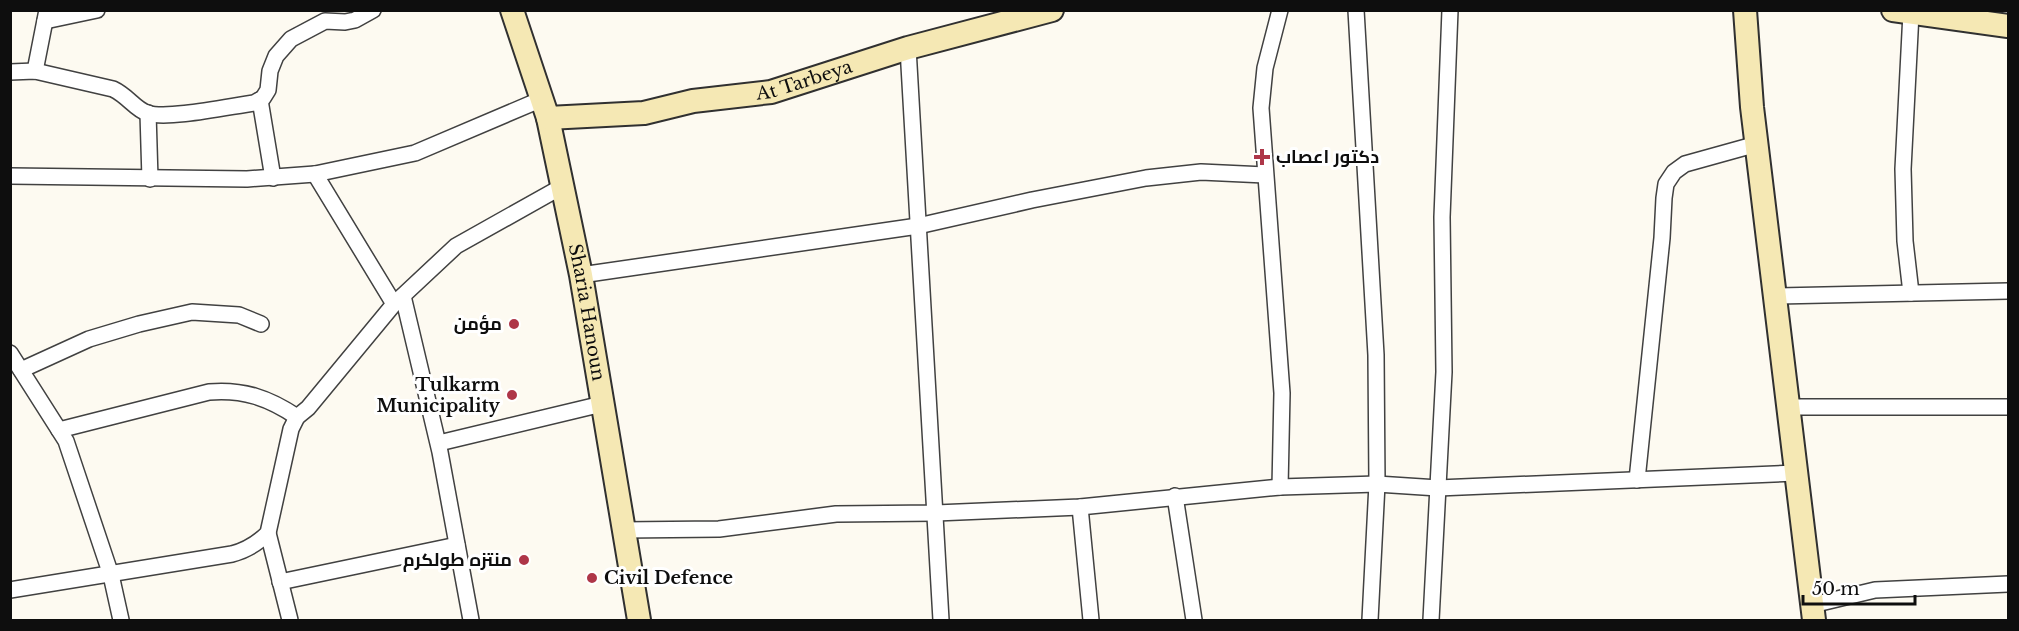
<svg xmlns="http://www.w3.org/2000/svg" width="2019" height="631" font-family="'Libre Baskerville',Cairo,serif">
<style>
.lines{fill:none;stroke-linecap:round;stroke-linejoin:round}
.street-casing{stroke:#414141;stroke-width:18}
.secondary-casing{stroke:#303030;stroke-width:26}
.street{stroke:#fff;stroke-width:15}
.secondary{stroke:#f5e8b4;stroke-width:22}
.poi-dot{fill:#ae3648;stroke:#fff;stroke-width:2}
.labels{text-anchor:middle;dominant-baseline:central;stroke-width:6;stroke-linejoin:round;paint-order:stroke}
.street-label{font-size:18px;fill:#0e0e0e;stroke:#fff}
.poi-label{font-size:18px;font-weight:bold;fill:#0e0e0e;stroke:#fff;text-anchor:end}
</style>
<rect width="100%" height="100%" fill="#fdfaf1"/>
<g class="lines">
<g class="street-casing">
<g id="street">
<polyline points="1356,10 1376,355 1377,484 1370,620"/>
<polyline points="1911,13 1903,169 1905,241 1911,293"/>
<polyline points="45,21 97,10"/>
<polyline points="908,48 941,620"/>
<polyline points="35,71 47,10"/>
<path d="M10,72L35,71L113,89C128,96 135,109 147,113C167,120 231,106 254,103L263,98L268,90L270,71L276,56L291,39L325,21L345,22L355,20L373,10"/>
<polyline points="260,100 273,178"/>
<polyline points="148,113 150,179"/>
<polyline points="315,174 394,304"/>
<polyline points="10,176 247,179 315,174 415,153 542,99"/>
<polyline points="581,275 918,226 1032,200 1146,178 1201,172 1265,175"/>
<polyline points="403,296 440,452 471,620"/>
<polyline points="1775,296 2008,291"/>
<polyline points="10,353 66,441 111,575 121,620"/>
<polyline points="21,370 89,339 139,324 192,312 239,315 261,324"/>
<polyline points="1788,407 2008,407"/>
<path d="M59,430L209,392C243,389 269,398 297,417"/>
<polyline points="439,443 602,404"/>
<polyline points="1637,480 1662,238 1664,198 1666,184 1674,172 1685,164 1757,144"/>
<polyline points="1280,487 1282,393 1261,108 1265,68 1280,10"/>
<polyline points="1175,496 1194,620"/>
<polyline points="1080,507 1091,620"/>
<polyline points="623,530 719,529 836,514 936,513 1080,507 1280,487 1377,484 1438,488 1796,473"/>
<polyline points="268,533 290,620"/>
<polyline points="280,582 457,545"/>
<path d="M10,590L232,554C247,550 257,544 268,533L291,429L297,417L308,408L394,304L456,246L563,186"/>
<polyline points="1812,605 1875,590 2008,584"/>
<polyline points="1431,620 1444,372 1442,217 1450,10"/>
</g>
</g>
<g class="secondary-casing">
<g id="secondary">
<path id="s1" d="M512,10L548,118L581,275L639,620"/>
<polyline points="1745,10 1752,107 1814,620"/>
<polyline points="1893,10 2008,26"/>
<path id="s2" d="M548,118L644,113L693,101L771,92L908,48L1052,10"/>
</g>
</g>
<use href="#street" class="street"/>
<use href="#secondary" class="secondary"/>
</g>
<g class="poi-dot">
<path d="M1259 148h6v6h6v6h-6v6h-6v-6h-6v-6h6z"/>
<circle cx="514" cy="324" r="6"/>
<circle cx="512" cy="395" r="6"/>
<circle cx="524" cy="560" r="6"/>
<circle cx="592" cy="578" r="6"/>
</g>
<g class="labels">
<g class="street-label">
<text stroke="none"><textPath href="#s2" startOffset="260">At Tarbeya</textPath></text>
<text stroke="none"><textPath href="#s1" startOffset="312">Sharia Hanoun</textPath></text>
</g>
<g class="poi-label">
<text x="1276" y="157" text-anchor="start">دكتور اعصاب</text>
<text x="502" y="324">مؤمن</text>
<text x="500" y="385">Tulkarm<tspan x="500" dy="21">Municipality</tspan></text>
<text x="512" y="560">منتزه طولكرم</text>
<text x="604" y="578" text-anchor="start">Civil Defence</text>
</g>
</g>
<rect width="2019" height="631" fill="none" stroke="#0e0e0e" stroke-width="24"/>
<path d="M1803 595v9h112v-9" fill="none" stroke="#0e0e0e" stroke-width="3"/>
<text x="1812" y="595" font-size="18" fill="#0e0e0e" stroke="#ffffff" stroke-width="4.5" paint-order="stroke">50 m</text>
</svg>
